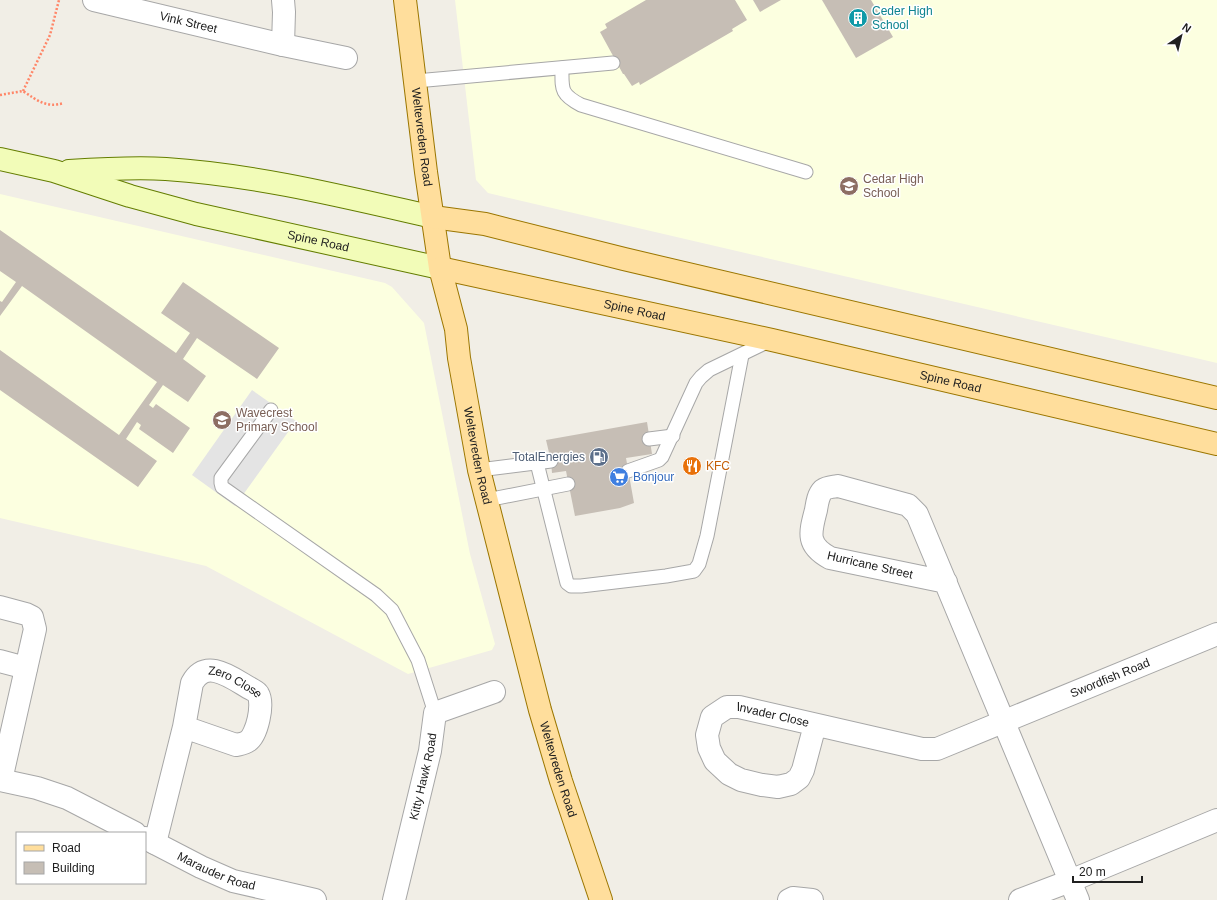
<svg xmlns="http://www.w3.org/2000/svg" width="1217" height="900" font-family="Arial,sans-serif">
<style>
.education{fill:#fcffe0}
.parking{fill:#e4e4e4}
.building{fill:#c6beb5}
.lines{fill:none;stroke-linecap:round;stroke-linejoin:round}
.service-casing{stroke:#a7a7a7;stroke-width:15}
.minor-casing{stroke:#a7a7a7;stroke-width:24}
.secondary-casing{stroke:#647d00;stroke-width:24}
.primary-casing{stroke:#9b7600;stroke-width:24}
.path{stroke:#ff8668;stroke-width:2.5;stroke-dasharray:2 2;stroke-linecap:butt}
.service{stroke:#fff;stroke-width:13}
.minor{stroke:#fff;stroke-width:22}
.secondary{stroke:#f2fcb8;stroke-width:22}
.primary{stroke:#ffde9c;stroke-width:22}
.labels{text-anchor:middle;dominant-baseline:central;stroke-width:3;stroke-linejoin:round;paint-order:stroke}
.culture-label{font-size:12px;fill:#0d838f;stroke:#fff;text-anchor:start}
.street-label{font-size:12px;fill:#202020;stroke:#fff}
.education-label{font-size:12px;fill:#785e54;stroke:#fff;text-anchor:start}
.service-label{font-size:12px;fill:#4e5e75;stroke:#fff;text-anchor:end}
.food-label{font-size:12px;fill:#c56008;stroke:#fff;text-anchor:start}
.shop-label{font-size:12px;fill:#366cbe;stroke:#fff;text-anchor:start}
</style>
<rect width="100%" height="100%" fill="#f1eee6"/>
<g class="education">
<polygon points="455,0 1217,0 1217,363 488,193 476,180"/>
<polygon points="0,194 385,283 392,287 424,323 470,554 495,644 492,650 408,674 206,566 0,518"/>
</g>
<polygon class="parking" points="252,390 296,421 235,506 192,475"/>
<g class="building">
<polygon points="646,0 735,0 747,20 732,29 733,31 640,85 639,82 632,86 624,74 623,74 600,32 607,28 605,24"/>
<polygon points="753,0 781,0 760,12"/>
<polygon points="822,0 871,0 893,37 856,58"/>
<polygon points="0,230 176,353 190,333 161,313 183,282 279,348 257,379 197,338 183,359 206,376 188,402 163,385 149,405 153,408 156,404 190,428 173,453 139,429 141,425 137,422 126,439 157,461 138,487 0,390 0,350 119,435 157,382 22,286 0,316 0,301 2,302 16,282 0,271"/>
<polygon points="647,422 652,454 626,458 634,503 620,508 575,516 566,471 552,473 551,461 546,440"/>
</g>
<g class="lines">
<g class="service-casing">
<g id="service">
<path d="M562,68C562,89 560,94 581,105L806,172"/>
<polyline points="416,81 613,63"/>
<polyline points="271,410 221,478 221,483 222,487 376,595 392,610 418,660 435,713"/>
<polyline points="649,439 673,436"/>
<polyline points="537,463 567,583 571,586 581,586 666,576 694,571 699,564 707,536 742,355"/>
<polyline points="479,470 551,461"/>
<polyline points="628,471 659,460 662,457 696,383 701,377 709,370 771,340"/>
<polyline points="487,500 568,484"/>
</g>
</g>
<g class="minor-casing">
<g id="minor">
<path id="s1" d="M94,0L283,45L346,58"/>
<polyline points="283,0 284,12 283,45"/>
<path d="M946,582L830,558C806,545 810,533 816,510C817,504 818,495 823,490C827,487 833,487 838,486L908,505L917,514L1070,881L1078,900"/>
<polyline points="0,607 26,614 32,617 35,629 1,780"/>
<polyline points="0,661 26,668"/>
<path id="s2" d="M815,725L803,770L799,778L791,784L778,787L762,785L741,780L729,774L715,761L709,748L707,735L712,717L727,707H739L922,749H937L1217,634"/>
<polyline points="0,780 37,788 67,798 135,833"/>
<path id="s3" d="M145,838L201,867L233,881L315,900"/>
<path id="s4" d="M155,843L184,727L192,683C207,656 234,680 253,690C255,691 257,692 258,694C264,704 257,735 248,741C244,744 240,744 236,745L184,727"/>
<path id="s5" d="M394,900L430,751L435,713L494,692"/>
<polyline points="789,900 793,898 812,900"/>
<polyline points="1020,900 1070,881 1217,820"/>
</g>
</g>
<g class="secondary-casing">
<g id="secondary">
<path id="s6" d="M0,159L54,171L130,196L196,214L440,268"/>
<path d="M69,171C101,169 134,167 166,169C257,175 345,197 433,217"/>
</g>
</g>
<g class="primary-casing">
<g id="primary">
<path id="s7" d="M405,0L426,172L440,268L456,329L459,358L479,470L540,710L561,781L601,900"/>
<polyline points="433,217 485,224 624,259 1217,398"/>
<path id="s8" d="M440,268L772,340L1217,444"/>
</g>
</g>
<g class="path">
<polyline points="23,91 50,35 59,0"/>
<path d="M0,95L23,91C38,101 46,108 64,103"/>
</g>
<use href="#service" class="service"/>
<use href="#minor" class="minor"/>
<use href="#secondary" class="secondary"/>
<use href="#primary" class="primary"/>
</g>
<defs>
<g id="building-disc" transform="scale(1)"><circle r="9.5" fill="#0f9aa8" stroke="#fff"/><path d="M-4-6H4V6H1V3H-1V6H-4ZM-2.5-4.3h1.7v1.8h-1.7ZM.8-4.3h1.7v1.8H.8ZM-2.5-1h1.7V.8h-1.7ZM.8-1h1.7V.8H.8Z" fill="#fff"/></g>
<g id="school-disc" transform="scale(1)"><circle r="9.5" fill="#8d6e63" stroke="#fff"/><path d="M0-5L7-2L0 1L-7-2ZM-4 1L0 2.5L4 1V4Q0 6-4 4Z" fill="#fff"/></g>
<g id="fuel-disc" transform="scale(1)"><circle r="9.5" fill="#5c6f8a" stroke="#fff"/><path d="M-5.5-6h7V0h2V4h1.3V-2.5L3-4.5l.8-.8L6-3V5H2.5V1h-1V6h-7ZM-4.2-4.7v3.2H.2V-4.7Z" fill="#fff"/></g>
<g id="restaurant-disc" transform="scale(1)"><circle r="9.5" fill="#e8710a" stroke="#fff"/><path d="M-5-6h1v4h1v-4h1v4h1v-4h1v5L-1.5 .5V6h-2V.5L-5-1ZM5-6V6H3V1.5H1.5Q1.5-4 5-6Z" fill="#fff"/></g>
<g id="supermarket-disc" transform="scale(1)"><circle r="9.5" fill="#3f7fe0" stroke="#fff"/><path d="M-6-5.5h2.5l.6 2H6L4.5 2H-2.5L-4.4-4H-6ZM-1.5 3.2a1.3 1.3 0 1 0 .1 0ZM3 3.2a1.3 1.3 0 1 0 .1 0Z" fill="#fff"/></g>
</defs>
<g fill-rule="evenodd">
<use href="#building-disc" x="858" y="18"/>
<use href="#school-disc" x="849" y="186"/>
<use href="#school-disc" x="222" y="420"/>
<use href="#fuel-disc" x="599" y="457"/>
<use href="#restaurant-disc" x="692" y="466"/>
<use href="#supermarket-disc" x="619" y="477"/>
</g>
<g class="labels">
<g class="culture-label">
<text x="872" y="11">Ceder High<tspan x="872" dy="14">School</tspan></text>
</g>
<g class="street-label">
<text stroke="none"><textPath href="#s1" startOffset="97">Vink Street</textPath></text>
<text stroke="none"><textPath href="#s7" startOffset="138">Weltevreden Road</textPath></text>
<text stroke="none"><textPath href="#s6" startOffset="329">Spine Road</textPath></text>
<text stroke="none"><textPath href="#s8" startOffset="199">Spine Road</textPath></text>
<text stroke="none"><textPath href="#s8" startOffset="523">Spine Road</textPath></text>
<text stroke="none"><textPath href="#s7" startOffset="462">Weltevreden Road</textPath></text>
<text transform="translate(870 565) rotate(13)">Hurricane Street</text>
<text stroke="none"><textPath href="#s2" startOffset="615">Swordfish Road</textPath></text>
<text stroke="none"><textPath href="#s4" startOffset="215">Zero Close</textPath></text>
<text stroke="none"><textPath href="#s2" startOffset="260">Invader Close</textPath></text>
<text stroke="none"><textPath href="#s7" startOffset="786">Weltevreden Road</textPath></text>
<text stroke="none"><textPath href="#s5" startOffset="127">Kitty Hawk Road</textPath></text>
<text stroke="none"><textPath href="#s3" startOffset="79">Marauder Road</textPath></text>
</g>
<g class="education-label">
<text x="863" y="179">Cedar High<tspan x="863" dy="14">School</tspan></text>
<text x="236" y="413">Wavecrest<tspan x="236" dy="14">Primary School</tspan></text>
</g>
<g class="service-label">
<text x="585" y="457">TotalEnergies</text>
</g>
<g class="food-label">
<text x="706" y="466">KFC</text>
</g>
<g class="shop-label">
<text x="633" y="477">Bonjour</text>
</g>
</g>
<rect x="16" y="832" width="130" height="52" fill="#ffffff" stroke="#a6a6a6"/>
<rect x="24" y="845" width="20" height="6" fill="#ffde9c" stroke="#a6a6a6"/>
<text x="52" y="852" font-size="12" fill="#202020">Road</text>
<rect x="24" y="862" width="20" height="12" fill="#c6beb5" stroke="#a6a6a6"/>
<text x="52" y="872" font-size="12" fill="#202020">Building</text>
<g transform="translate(1181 36) rotate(35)" stroke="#ffffff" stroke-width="3" paint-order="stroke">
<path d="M0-3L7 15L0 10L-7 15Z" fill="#202020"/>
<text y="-6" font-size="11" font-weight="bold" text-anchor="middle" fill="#202020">N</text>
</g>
<path d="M1073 876v6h69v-6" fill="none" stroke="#202020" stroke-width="2"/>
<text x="1079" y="876" font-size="12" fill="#202020" stroke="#ffffff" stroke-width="3" paint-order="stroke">20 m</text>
</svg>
